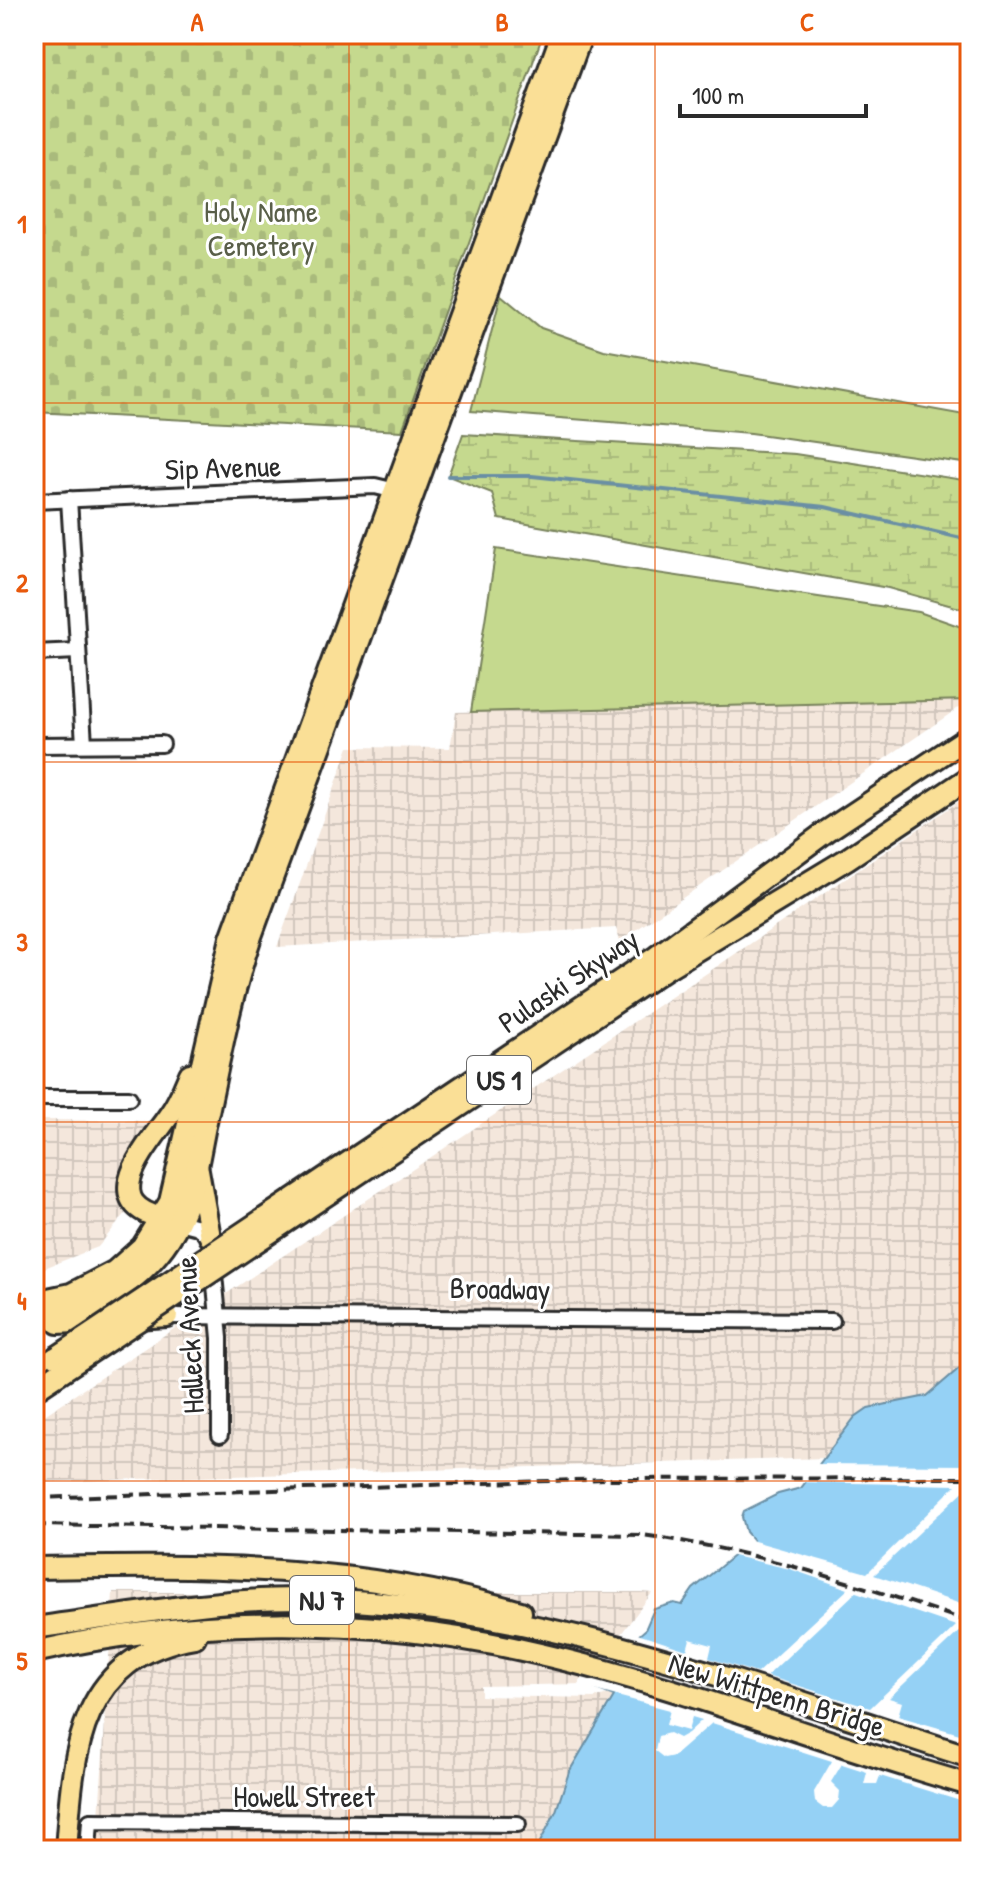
<svg xmlns="http://www.w3.org/2000/svg" width="1004" height="1884" font-family="'Patrick Hand',sans-serif">
<style>
.industrial{fill:url(#industrial-grid)}
.green{fill:#c5d98e;stroke:#78825c;stroke-width:2}
.wetland{fill:url(#wetland-marsh);stroke:#78825c;stroke-width:2}
.cemetery{fill:url(#cemetery-stones);stroke:#78825c;stroke-width:2}
.water{fill:#95d1f5;stroke:#6b8fa4;stroke-width:2}
.pier{fill:#fff;fill-rule:evenodd}
.lines{fill:none;stroke-linecap:round;stroke-linejoin:round}
.stream{stroke:#6b8fa4;stroke-width:4}
.minor-casing{stroke:#2b2b2b;stroke-width:20}
.highway-casing{stroke:#2b2b2b;stroke-width:26}
.minor{stroke:#fff;stroke-width:14}
.highway{stroke:#fadf96;stroke-width:20}
.rail{stroke:#2b2b2b;stroke-width:4;stroke-dasharray:12 6;stroke-linecap:butt}
.highway-bridge-casing{stroke:#2b2b2b;stroke-width:26;stroke-linecap:butt}
.highway-bridge{stroke:#fadf96;stroke-width:20}
.grid{fill:none;stroke:#e8590c;stroke-width:2;stroke-opacity:0.55}
.labels{text-anchor:middle;dominant-baseline:central;stroke-width:6;stroke-linejoin:round;paint-order:stroke}
.shield{fill:#fff;stroke:#6b6b6b;stroke-width:2}
.shield-label{font-size:28px;font-weight:bold;fill:#2b2b2b}
.park-label{font-size:30px;fill:#595f49;stroke:#fff}
.street-label{font-size:30px;fill:#2b2b2b;stroke:#fff}
.neatline{fill:none;stroke:#e8590c;stroke-width:3}
.grid-label{font-size:26px;text-anchor:middle;font-weight:bold;fill:#e8590c}
</style>
<defs>
<pattern id="industrial-grid" width="8" height="8" patternUnits="userSpaceOnUse" patternTransform="scale(2)"><rect width="8" height="8" fill="#f4e7dc"/><path d="M0 4h8M4 0v8" fill="none" stroke="#d1c6bd"/></pattern>
<pattern id="wetland-marsh" width="20" height="14" patternUnits="userSpaceOnUse" patternTransform="scale(2)"><rect width="20" height="14" fill="#c5d98e"/><path d="M1 5h8M5 5V1M11 12h8M15 12V8" fill="none" stroke="#a9ba7b"/></pattern>
<pattern id="cemetery-stones" width="16" height="16" patternUnits="userSpaceOnUse" patternTransform="scale(2)"><rect width="16" height="16" fill="#c5d98e"/><path d="M2 7V4a2 2 0 0 1 4 0v3zM10 15v-3a2 2 0 0 1 4 0v3z" fill="#a9ba7b"/></pattern>
</defs>
<rect width="100%" height="100%" fill="#fff"/>
<filter id="ink" filterUnits="userSpaceOnUse"><feTurbulence type="fractalNoise" baseFrequency=".0125" numOctaves="2"/><feDisplacementMap in="SourceGraphic" scale="16" xChannelSelector="R" yChannelSelector="G"/><feConvolveMatrix kernelMatrix="1 2 1 2 8 2 1 2 1" color-interpolation-filters="sRGB"/></filter>
<g filter="url(#ink)">
<g class="industrial">
<polygon points="970,700 620,941 616,928 277,947 349,747 450,748 456,712"/>
<polygon points="970,794 970,1359 927,1396 868,1408 855,1417 826,1458 34,1482 34,1422 719,965"/>
<polygon points="34,1120 157,1121 136,1201 98,1247 34,1272"/>
<polygon points="113,1592 641,1592 652,1593 583,1684 481,1686 481,1696 594,1698 608,1694 614,1695 618,1703 569,1772 556,1811 537,1850 97,1850"/>
</g>
<g class="green">
<polygon points="501,295 541,328 604,350 970,416 970,464 751,433 471,411"/>
<polygon points="496,549 919,612 970,630 970,700 471,712"/>
</g>
<polygon class="wetland" points="463,434 795,454 970,481 970,611 888,588 499,519 492,493 448,476"/>
<polygon class="cemetery" points="34,34 543,34 402,431 34,412"/>
<polygon class="water" points="970,1359 970,1850 536,1850 556,1811 569,1772 614,1696 583,1684 645,1630 654,1609 674,1603 682,1605 693,1589 753,1540 746,1532 742,1517 744,1511 778,1494 801,1488 855,1417 868,1408 927,1396"/>
<path class="pier" d="M815,1464L970,1465V1485L874,1575L970,1607V1630L963,1628L889,1698L902,1702L898,1716L970,1737V1804L880,1776L877,1784H864L867,1772L842,1764L831,1782L840,1791L839,1800L832,1808H823L815,1802L814,1792L832,1761L712,1723L674,1756L664,1758L655,1751L658,1736L669,1733L679,1738L688,1733L702,1720L692,1717L688,1731L666,1725L670,1710L579,1686L580,1681L634,1633L687,1650L690,1639L712,1645L709,1658L757,1673L848,1589L790,1569L729,1555L747,1539L867,1573L956,1485L800,1482ZM856,1592L956,1626L870,1708L767,1676Z"/>
<g class="lines">
<polyline class="stream" points="448,476 532,476 825,507 970,540"/>
<g class="minor-casing">
<g id="minor">
<polyline points="69,499 84,744"/>
<polyline points="34,501 375,486 400,492"/>
<polyline points="34,653 78,651"/>
<polyline points="34,745 162,744"/>
<polyline points="34,1098 129,1098"/>
<polyline points="171,1220 198,1227 211,1239"/>
<polyline points="213,1264 220,1338 220,1435"/>
<polyline points="167,1316 832,1321"/>
<polyline points="88,1850 90,1821 518,1824"/>
</g>
</g>
<g class="highway-casing">
<g id="highway">
<polyline points="198,1170 210,1237"/>
<path d="M162,1218C94,1202 149,1145 170,1114C179,1102 184,1088 190,1074"/>
<polyline points="34,1302 71,1294 115,1271 142,1247 170,1202 231,938 562,34"/>
<path d="M34,1320C96,1315 157,1272 182,1215C195,1187 199,1155 205,1126C219,1062 230,998 251,936L582,34"/>
<polyline points="58,1323 167,1316"/>
<polyline points="34,1372 57,1357"/>
<path d="M34,1568C209,1565 351,1564 521,1612"/>
<path d="M34,1628C123,1616 209,1599 299,1599C530,1600 753,1688 970,1757"/>
<path d="M34,1652C194,1616 362,1615 522,1650C674,1683 820,1743 970,1785"/>
<path d="M66,1850C73,1754 77,1657 195,1637"/>
</g>
</g>
<use href="#minor" class="minor"/>
<use href="#highway" class="highway"/>
<g class="rail">
<polyline points="34,1498 607,1479 970,1478"/>
<path d="M34,1525L642,1535C756,1550 862,1586 970,1622"/>
</g>
<g class="highway-bridge-casing">
<g id="highway-bridge">
<polyline points="57,1357 656,957 827,831 970,736"/>
<polyline points="34,1390 664,970 847,859 970,777"/>
</g>
</g>
<use href="#highway-bridge" class="highway-bridge"/>
</g>
</g>
<path class="grid" d="M349,34V1850M655,34V1850M34,403H970M34,762H970M34,1122H970M34,1481H970"/>
<g class="labels">
<g class="shield">
<rect x="467" y="1056" width="64" height="48" rx="6"/>
<rect x="290" y="1576" width="64" height="48" rx="6"/>
</g>
<g class="shield-label">
<text x="499" y="1080">US 1</text>
<text x="322" y="1600">NJ 7</text>
</g>
<g class="park-label">
<text x="261" y="211">Holy Name<tspan x="261" dy="34">Cemetery</tspan></text>
</g>
<g class="street-label">
<text transform="translate(223 467) rotate(-2)">Sip Avenue</text>
<text transform="translate(568 980) rotate(-34)">Pulaski Skyway</text>
<text transform="translate(500 1288) rotate(1)">Broadway</text>
<text transform="translate(189 1335) rotate(-93)">Halleck Avenue</text>
<text transform="translate(777 1694) rotate(17)">New Wittpenn Bridge</text>
<text x="304" y="1796">Howell Street</text>
</g>
</g>
<rect width="1004" height="1884" fill="none" stroke="#fff" stroke-width="88"/>
<path d="M680 104v12h186v-12" fill="none" stroke="#2b2b2b" stroke-width="4"/>
<text x="692" y="104" font-size="24" fill="#2b2b2b" stroke="#ffffff" stroke-width="6" paint-order="stroke">100 m</text>
<rect x="44" y="44" width="916" height="1796" class="neatline"/>
<g class="grid-label">
<text x="197" y="31">A</text>
<text x="502" y="31">B</text>
<text x="807" y="31">C</text>
<text x="22" y="233">1</text>
<text x="22" y="592">2</text>
<text x="22" y="951">3</text>
<text x="22" y="1310">4</text>
<text x="22" y="1670">5</text>
</g>
</svg>
